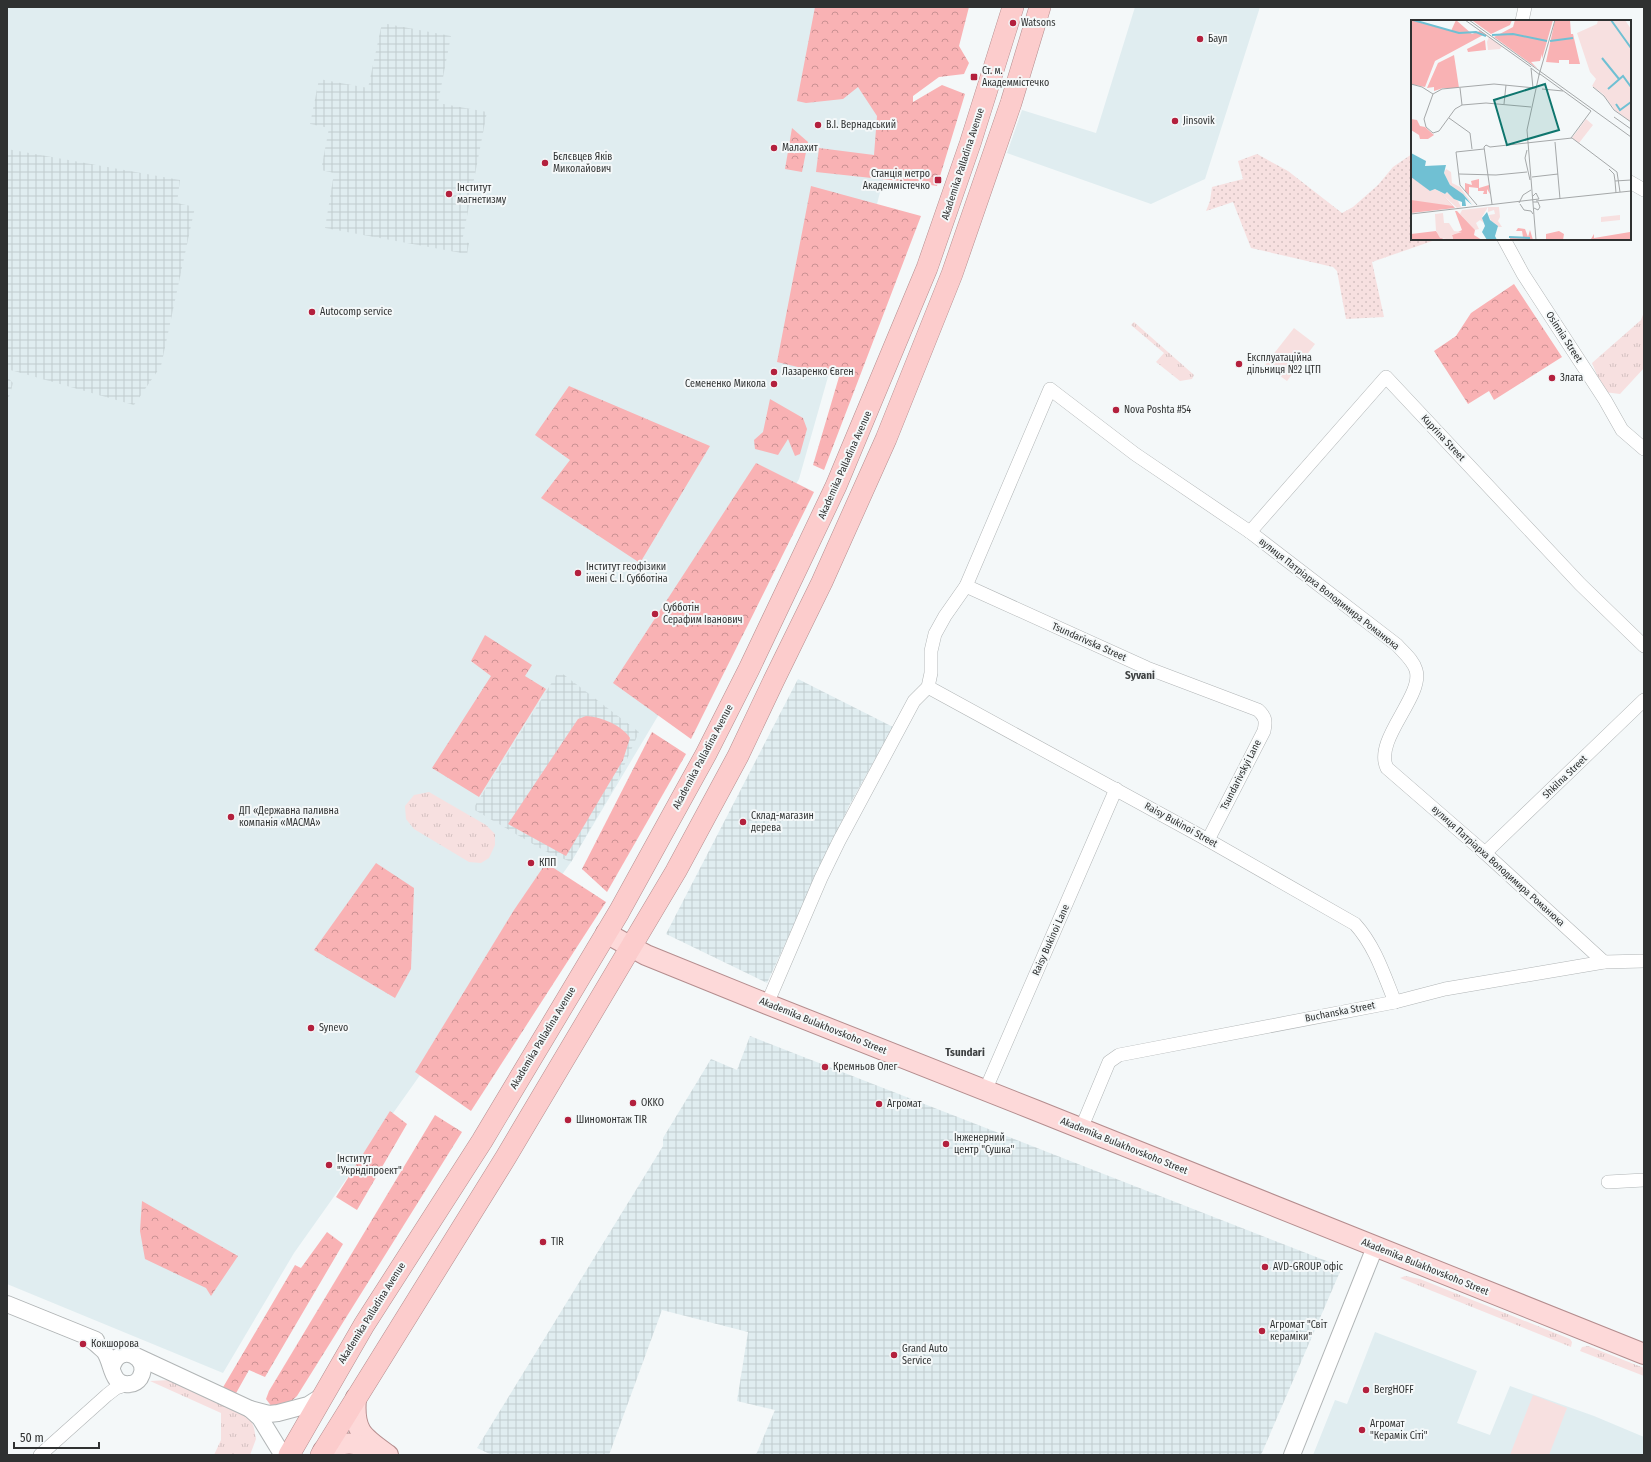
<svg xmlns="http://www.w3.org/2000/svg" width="1651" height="1462" font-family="'Fira Sans Condensed',sans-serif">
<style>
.built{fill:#e0edf0}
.industrial{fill:url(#industrial-grid)}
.grass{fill:url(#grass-tufts)}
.forest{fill:url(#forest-crowns)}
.park{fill:#f7e0e0}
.garden{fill:url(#garden-dots)}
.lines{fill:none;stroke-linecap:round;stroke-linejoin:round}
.minor-casing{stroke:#b1b5b6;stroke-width:14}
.tertiary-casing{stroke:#b1b5b6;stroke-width:18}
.primary-casing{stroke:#b48d8e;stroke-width:22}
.trunk-casing{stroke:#b48d8e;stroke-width:22}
.minor{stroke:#fff;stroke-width:13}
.tertiary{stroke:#fff;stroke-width:16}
.primary{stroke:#fdd9d9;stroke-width:20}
.trunk{stroke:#fccccc;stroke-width:21}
.poi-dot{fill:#b3203d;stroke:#f4f8f9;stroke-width:1.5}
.labels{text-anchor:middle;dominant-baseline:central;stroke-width:4;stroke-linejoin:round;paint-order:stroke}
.poi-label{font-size:10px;fill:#2f3131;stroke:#f4f8f9;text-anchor:start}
.street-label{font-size:10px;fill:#2f3131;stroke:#f4f8f9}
.neighbourhood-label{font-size:11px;font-weight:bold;fill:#3d4041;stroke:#f4f8f9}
.inset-river{fill:none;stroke:#70c0d3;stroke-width:2}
.inset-road{fill:none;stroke:#a5a8a9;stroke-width:1}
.view{fill:#0f766e;fill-opacity:0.15;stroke:#0f766e;stroke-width:2}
.inset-edge{fill:none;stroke:#2f3131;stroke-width:2}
</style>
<defs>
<pattern id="industrial-grid" width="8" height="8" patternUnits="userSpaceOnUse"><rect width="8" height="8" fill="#e0edf0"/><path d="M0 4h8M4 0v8" fill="none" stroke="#c0ccce"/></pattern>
<pattern id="grass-tufts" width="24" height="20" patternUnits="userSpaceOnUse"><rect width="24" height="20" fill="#f7e0e0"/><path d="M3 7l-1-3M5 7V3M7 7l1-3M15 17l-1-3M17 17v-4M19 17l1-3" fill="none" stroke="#d4c1c1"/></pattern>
<pattern id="forest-crowns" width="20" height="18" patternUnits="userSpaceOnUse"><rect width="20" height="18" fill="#f9b2b4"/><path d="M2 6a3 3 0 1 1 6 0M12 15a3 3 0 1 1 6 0" fill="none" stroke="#ca9193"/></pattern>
<pattern id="garden-dots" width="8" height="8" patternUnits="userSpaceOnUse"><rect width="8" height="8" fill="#f7e0e0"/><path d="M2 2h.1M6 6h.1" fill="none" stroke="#d4c1c1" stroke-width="1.8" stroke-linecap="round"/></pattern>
</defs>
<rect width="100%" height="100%" fill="#f4f8f9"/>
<g class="built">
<polygon points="7,7 927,7 877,204 799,479 571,862 294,1253 223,1373 7,1284"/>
<polygon points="1135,7 1260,7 1205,179 1151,204 1007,153 1022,110 1096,133"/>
<polygon points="1375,1332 1477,1371 1457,1423 1490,1435 1510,1386 1594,1416 1644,1437 1644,1455 1313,1455 1335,1400 1347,1404"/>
</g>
<g class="industrial">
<polygon points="382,23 451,36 438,103 487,112 462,242 469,243 467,254 325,228 334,173 321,170 329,128 310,124 319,79 368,88"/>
<polygon points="7,149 180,180 177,203 195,207 161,366 134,405 7,369"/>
<polygon points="7,377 13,383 7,404"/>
<polygon points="559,671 639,732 616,784 571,862 545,851 473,809"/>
<polygon points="798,679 893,727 849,806 767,983 666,934"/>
<polygon points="750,1036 1342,1267 1261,1455 756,1455 775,1410 737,1401 748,1332 662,1310 609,1455 492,1455 477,1448 663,1146 663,1138 711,1059 737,1070"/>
</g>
<g class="grass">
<polygon points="1644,312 1644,368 1620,394 1604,392 1592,363 1641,320"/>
<polygon points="1134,322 1194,375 1192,379 1180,381 1156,362 1164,353 1131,325"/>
<polygon points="429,792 486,825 495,834 495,845 489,858 481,863 469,862 414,829 406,819 405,806 414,795"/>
<polygon points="1405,1276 1420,1279 1570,1339 1572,1342 1571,1347 1400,1278"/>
<polygon points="1588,1346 1644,1368 1644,1376 1580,1351 1582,1347"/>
<polygon points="170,1380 240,1409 251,1420 254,1428 256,1439 250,1455 214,1455 221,1440 221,1413 150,1381"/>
</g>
<g class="forest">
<polygon points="815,7 969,7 959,46 969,63 964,74 939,77 913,96 913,102 942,85 965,94 937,186 918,183 816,172 819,148 874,155 877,116 858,87 843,99 806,103 797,101"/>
<polygon points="792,128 808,142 802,172 785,169"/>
<polygon points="811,186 921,216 824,470 813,465 839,377 777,362"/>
<polygon points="1514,284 1562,357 1494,400 1489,391 1468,404 1434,351 1456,336 1471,313"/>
<polygon points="569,386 710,446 640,563 541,498 570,460 535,435"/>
<polygon points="770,399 803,418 807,429 800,454 795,456 788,439 778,455 755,449 754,440 763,432"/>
<polygon points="756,463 814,492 691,739 613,683"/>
<polygon points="485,635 532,665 525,676 546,689 479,797 432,768 491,676 471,661"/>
<path d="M586,716C602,717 621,725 630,738L623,760L566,856L508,824L578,719Z"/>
<polygon points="652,732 686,754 607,892 582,869"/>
<polygon points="376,863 414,888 411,969 395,998 314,950"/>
<polygon points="546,863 606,902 471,1111 415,1072 514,910"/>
<polygon points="390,1111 407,1124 357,1210 336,1197"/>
<polygon points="435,1115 462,1132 297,1396 288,1404 272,1407 266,1399 269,1391"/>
<polygon points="142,1201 238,1256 211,1296 206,1288 145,1259 140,1231"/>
<polygon points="327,1232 343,1244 265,1377 249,1370 235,1395 222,1389 295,1265 301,1268"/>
</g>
<g class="park">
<polygon points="1294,328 1315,344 1287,381 1265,365"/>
<polygon points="1533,1395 1567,1408 1549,1455 1510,1455"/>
</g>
<polygon class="garden" points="1257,154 1288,171 1342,213 1353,207 1378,185 1393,167 1412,154 1412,239 1438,239 1372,262 1384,317 1346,319 1337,271 1333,267 1251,248 1233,202 1206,211 1210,201 1212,187 1243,179 1238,161"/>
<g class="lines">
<g class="minor-casing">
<g id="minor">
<polyline points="1522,21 1525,7"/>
<polyline points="1630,182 1644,190"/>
<polyline points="1504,239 1523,274 1605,400 1622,430 1644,449"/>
<polyline points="1250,532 1386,377 1580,584 1644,646"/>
<path d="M966,586L1147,668L1258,710C1266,717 1266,722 1264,731L1208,840"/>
<path d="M928,687L1208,840L1355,924C1375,946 1384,975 1395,1002"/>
<polyline points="1485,853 1644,700"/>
<path d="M767,1004L821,878L839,841L914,701L928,687L931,673V651L935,634L945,616L966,586L1050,389L1135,454L1250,532L1397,645C1404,653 1413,660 1416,670C1424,696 1373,740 1387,768L1485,853L1604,962"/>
<polyline points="985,1091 1116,789"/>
<polyline points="1081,1129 1109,1062 1119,1055 1395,1002 1445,989 1604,962 1644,961"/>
<polyline points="1608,1182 1644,1180"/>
<polyline points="40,1455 107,1395 116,1388 128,1384"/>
</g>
</g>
<g class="tertiary-casing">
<g id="tertiary">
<polyline points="7,1304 96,1340"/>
<path d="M87,1337C93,1341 99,1346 104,1351C113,1362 110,1387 130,1384C134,1384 138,1381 140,1378C152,1358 119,1341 112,1367"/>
<polyline points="136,1356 250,1409 269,1414 278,1413 308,1405 322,1396"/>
<polyline points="250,1409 260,1418 279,1449 286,1455"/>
<polyline points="1292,1455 1375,1247"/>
</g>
</g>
<g class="primary-casing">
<g id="primary">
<polyline points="606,933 646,955 767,1004 1035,1110 1644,1354"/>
<path d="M356,1398C353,1432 363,1437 388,1455"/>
<path d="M323,1451C347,1440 353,1442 378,1452"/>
</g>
</g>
<g class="trunk-casing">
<g id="trunk">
<polyline points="289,1455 364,1325 482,1141 619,912 706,754 749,669 836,486 927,268 970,144 1013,7"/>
<polyline points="321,1455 506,1157 676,871 738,756 774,680 822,582 886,439 952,274 1011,103 1040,7"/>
</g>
</g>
<use href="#minor" class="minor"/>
<use href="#tertiary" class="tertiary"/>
<use href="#primary" class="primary"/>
<use href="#trunk" class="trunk"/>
</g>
<g class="poi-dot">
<circle cx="1013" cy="23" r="4"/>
<circle cx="1200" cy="39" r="4"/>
<rect x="970" y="73" width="8" height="8" rx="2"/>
<circle cx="1175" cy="121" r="4"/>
<circle cx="818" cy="125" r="4"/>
<circle cx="774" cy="148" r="4"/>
<circle cx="545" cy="163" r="4"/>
<rect x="934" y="176" width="8" height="8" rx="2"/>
<circle cx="449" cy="194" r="4"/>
<circle cx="312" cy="312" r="4"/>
<circle cx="1239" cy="364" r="4"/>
<circle cx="774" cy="372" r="4"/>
<circle cx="1552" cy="378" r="4"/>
<circle cx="774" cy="384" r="4"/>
<circle cx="1116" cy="410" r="4"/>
<circle cx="578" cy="573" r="4"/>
<circle cx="655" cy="614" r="4"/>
<circle cx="231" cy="817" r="4"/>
<circle cx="743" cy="822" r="4"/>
<circle cx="531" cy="863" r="4"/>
<circle cx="311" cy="1028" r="4"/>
<circle cx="825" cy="1067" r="4"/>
<circle cx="633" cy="1103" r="4"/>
<circle cx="879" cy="1104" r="4"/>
<circle cx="568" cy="1120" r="4"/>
<circle cx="946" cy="1144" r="4"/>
<circle cx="329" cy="1165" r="4"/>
<circle cx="543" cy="1242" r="4"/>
<circle cx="1265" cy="1267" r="4"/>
<circle cx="1262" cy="1331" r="4"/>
<circle cx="83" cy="1344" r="4"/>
<circle cx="894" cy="1355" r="4"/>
<circle cx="1366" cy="1390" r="4"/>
<circle cx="1362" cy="1430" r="4"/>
</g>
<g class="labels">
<g class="poi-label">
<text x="1021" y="23">Watsons</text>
<text x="1208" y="39">Баул</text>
<text x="982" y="71">Ст. м.<tspan x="982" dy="12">Академмістечко</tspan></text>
<text x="1183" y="121">Jinsovik</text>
<text x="826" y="125">В.І. Вернадський</text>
<text x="782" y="148">Малахит</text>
<text x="553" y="157">Бєлєвцев Яків<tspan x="553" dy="12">Миколайович</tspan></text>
<text x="930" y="174" text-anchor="end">Станція метро<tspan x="930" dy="12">Академмістечко</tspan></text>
<text x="457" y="188">Інститут<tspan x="457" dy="12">магнетизму</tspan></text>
<text x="320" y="312">Autocomp service</text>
<text x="1247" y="358">Експлуатаційна<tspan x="1247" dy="12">дільниця №2 ЦТП</tspan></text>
<text x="782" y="372">Лазаренко Євген</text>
<text x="1560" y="378">Злата</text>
<text x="766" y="384" text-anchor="end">Семененко Микола</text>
<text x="1124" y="410">Nova Poshta #54</text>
<text x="586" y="567">Інститут геофізики<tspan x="586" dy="12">імені С. І. Субботіна</tspan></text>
<text x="663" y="608">Субботін<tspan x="663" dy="12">Серафим Іванович</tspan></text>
<text x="239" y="811">ДП «Державна паливна<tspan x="239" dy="12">компанія «МАСМА»</tspan></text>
<text x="751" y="816">Склад-магазин<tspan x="751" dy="12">дерева</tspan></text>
<text x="539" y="863">КПП</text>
<text x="319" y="1028">Synevo</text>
<text x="833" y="1067">Кремньов Олег</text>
<text x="641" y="1103">OKKO</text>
<text x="887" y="1104">Агромат</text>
<text x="576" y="1120">Шиномонтаж TIR</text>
<text x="954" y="1138">Інженерний<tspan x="954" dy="12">центр "Сушка"</tspan></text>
<text x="337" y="1159">Інститут<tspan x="337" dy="12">"Укрндіпроект"</tspan></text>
<text x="551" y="1242">TIR</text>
<text x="1273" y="1267">AVD-GROUP офіс</text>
<text x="1270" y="1325">Агромат "Світ<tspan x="1270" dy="12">кераміки"</tspan></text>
<text x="91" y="1344">Кокшорова</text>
<text x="902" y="1349">Grand Auto<tspan x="902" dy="12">Service</tspan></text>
<text x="1374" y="1390">BergHOFF</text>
<text x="1370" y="1424">Агромат<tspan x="1370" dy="12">"Керамік Сіті"</tspan></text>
</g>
<g class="street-label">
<text transform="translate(963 164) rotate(-72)">Akademika Palladina Avenue</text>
<text transform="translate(1564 337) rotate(57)">Osinnia Street</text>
<text transform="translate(1443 438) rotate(47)">Kuprina Street</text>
<text transform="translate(845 465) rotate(-66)">Akademika Palladina Avenue</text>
<text transform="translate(1329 594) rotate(38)">вулиця Патріарха Володимира Романюка</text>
<text transform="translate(1089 642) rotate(24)">Tsundarivska Street</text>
<text transform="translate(703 757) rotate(-62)">Akademika Palladina Avenue</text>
<text transform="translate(1241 775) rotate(-63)">Tsundarivskyi Lane</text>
<text transform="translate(1565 777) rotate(-44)">Shkilna Street</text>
<text transform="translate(1181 825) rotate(29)">Raisy Bukinoi Street</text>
<text transform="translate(1498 866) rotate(42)">вулиця Патріарха Володимира Романюка</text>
<text transform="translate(1051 940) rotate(-66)">Raisy Bukinoi Lane</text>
<text transform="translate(1340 1012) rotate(-11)">Buchanska Street</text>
<text transform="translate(823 1026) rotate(22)">Akademika Bulakhovskoho Street</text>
<text transform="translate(543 1038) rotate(-59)">Akademika Palladina Avenue</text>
<text transform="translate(1124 1146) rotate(22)">Akademika Bulakhovskoho Street</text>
<text transform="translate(1425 1267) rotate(22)">Akademika Bulakhovskoho Street</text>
<text transform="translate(372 1313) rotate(-58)">Akademika Palladina Avenue</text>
</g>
<g class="neighbourhood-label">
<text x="1140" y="675">Syvani</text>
<text x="965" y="1052">Tsundari</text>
</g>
</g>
<g transform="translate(1411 20)">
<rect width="220" height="220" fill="#f4f8f9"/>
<path d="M187,0H214L220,9V102L204,90L192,74L181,66L185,59L179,52L166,13L186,4ZM35,149L40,152L41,163L49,167L63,186L51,173L42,170L39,165L33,153ZM29,172L34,174L36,172L47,181L50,187L46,188ZM77,187L71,197L73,203L69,200L65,203L68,209L64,210L49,194L51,190Z" fill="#f7e0e0"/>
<path d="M0,0L40,11L45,0L61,14L69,11L74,14L24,41L14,67L0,64ZM101,0L99,5L80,14L62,1ZM104,0H142L131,39V34L129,41L120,42L127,49L83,17L102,7ZM144,0H159L160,14H162L169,44H158V40H148V43L135,42ZM74,20L75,30L57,32L56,29ZM43,35L48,68H32L23,71V67L16,68L27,43ZM0,99L6,100L9,106L14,107L23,115L17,119H9L8,115L0,110ZM0,157L19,171L29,172L44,188L0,193ZM68,159V168L78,165L79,174L76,169V174H72L73,171H67V168L58,167V175L54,171V163L61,165L60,161ZM44,191H46L64,210L63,215L71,220H42L41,215L51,210ZM107,208L114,209L117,217L119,210L122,220H99V218L112,217L111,211H105ZM25,211L33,220H0V214ZM148,211L153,214L152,220H135V214ZM219,212L220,220H171L180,219L183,214V218Z" fill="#f9b2b4"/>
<path d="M78,17L91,26L89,29L77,30L76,22Z" fill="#f7e0e0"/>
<path d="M175,99L182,105L168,123L161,118ZM0,157L19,171L24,169L29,172L42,186L0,180ZM77,187H88L89,197L87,201L91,207H87L80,201L78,195L84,194L83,190L77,192ZM32,193L33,203H38L43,211L51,212L41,215L42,220L29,218L25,211L24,194ZM209,195V200L190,202V197Z" fill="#f7e0e0"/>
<path d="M0,133L15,141L14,146L35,145L33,153L39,165L52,174L61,185L54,179L55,186H51V182L43,179L36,172L34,174L24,169L19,171L0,157ZM76,192L79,200L87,206L84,216L86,220H76L71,212L74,206L71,198Z" fill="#70c0d3"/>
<path class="inset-river" d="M2,0L48,13L65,12L75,16M200,0L220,28M81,15L102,14L136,21M139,21L162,18M191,38L208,59M197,69L212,56L220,67M205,84L209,90L220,82M98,217L119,218"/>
<path class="inset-road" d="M54,0L120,47M58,0L220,117M129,54L180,91L160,118M0,64L11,67L22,74L31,69L83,64L124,68M182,67L193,76L203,90L220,102M49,68L51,85L75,83L120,87M122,68L120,48L129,55M131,69L152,71M22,74L13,99L15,107L22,113L28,111L44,89L51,85M93,84L95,65M203,97L220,109M38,98L59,113L61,129M144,122L149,179M116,130L114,138L119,160M198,149L203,154L204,161L220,160M48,154L85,155L116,152M121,157L147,154M204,161L205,173M125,181L220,171M122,182H127L129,187L127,190L123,188M108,183L112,175L120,170M81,184L73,127L75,125L79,127L161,118L206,152L209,172M109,184L113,190L120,191L122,194M66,185L49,165L45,132L73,129M0,194L128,179L125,173L122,176M125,220L116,110L128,55L144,0"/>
<path class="view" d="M134,64L148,110L96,125L83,80Z"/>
<rect width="220" height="220" class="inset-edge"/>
</g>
<rect width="1651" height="1462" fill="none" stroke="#2f3131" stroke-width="16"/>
<path d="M14 1442v6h85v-6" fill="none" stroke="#2f3131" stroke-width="2"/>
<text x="20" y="1442" font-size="12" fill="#2f3131" stroke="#f4f8f9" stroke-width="3" paint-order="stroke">50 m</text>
</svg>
